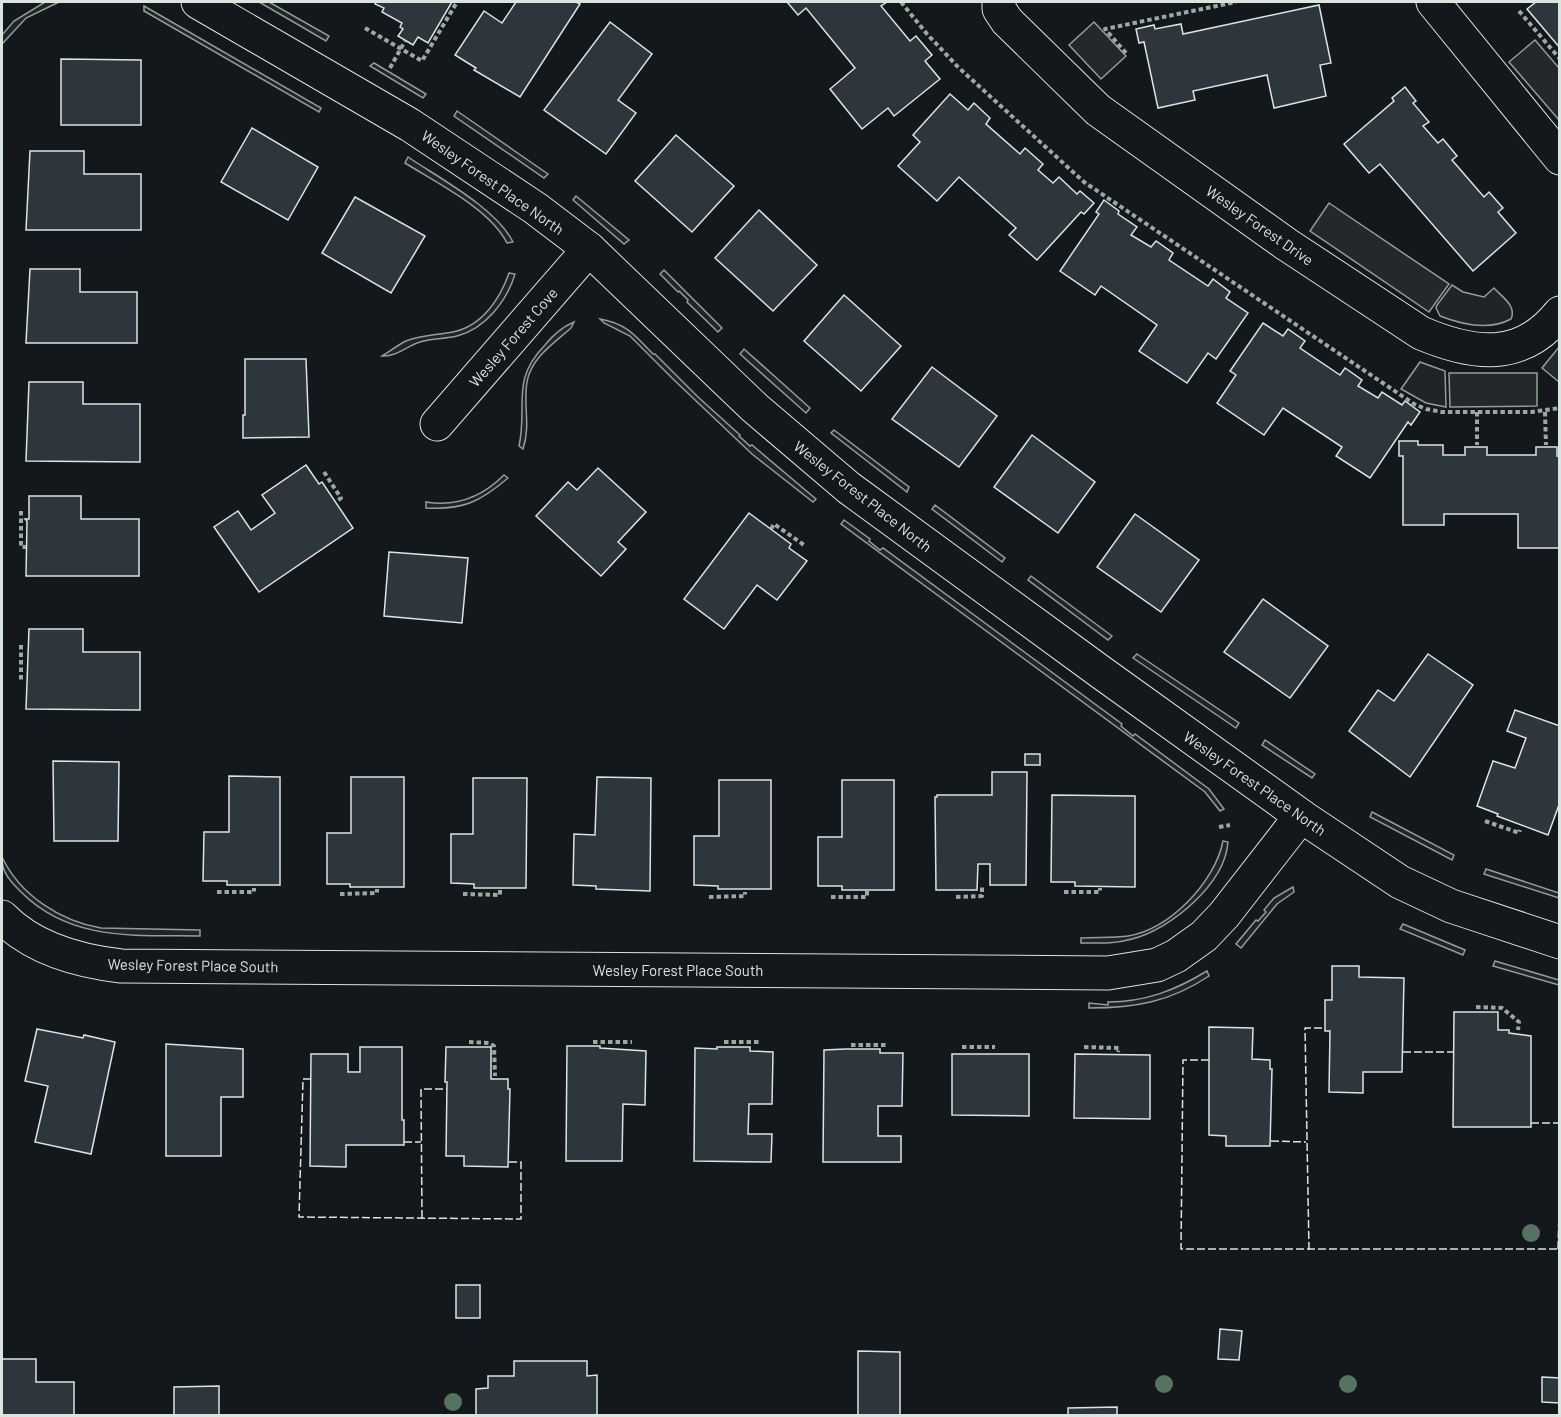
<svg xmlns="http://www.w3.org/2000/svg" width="1561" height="1417" font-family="Barlow,sans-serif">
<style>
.green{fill:#202428;stroke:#939e99;stroke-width:1.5}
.parking{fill:#24282b;stroke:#939e99;stroke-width:1.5}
.building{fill:#2c363c;stroke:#d8e6dc;stroke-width:1.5}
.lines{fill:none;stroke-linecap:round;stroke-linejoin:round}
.minor-casing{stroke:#d8e6dc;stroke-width:35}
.path{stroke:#9da8a2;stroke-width:4;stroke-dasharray:4.5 3;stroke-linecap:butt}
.minor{stroke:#14181c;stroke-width:33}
.fence{stroke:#d8e6dc;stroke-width:1.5;stroke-dasharray:8 3;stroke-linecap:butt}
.tree{fill:#55745f}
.labels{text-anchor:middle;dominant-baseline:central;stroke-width:4.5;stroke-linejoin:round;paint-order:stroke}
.street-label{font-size:15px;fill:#d8e6dc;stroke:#14181c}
</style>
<rect width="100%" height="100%" fill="#14181c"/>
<g class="green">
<polygon points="45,2 59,2 26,18 2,44 2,35 14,21"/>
<polygon points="259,2 269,2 329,36 326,41"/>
<polygon points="144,6 321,108 319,112 144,11"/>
<polygon points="374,63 426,94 423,98 370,66"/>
<polygon points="457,111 548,174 544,178 454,116"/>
<path d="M408,157C439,178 496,208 513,242L507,243C490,209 437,183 405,163Z"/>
<polygon points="576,196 629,240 624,244 573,200"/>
<polygon points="664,270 722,328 718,332 687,302 688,300 679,291 678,292 660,274"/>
<path d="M509,273L515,274C507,301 485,329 457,336C445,339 432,338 420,342C407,346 396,357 382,356C390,351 398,345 406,341C421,335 437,335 453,332C482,326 500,299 509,273Z"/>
<path d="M1452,285L1463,292L1484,297L1494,288C1502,297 1517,306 1511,319C1489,331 1463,325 1440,316L1436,308L1437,305Z"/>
<path d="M600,319C628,324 635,336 653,354H655L698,397L740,435L739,436L750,446L752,445L816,499L813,502L752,454L674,380L630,336L604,323Z"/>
<path d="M574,322L571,328C554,343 531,358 527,382C523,405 531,425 523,449L519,446C528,404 510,381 545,345C553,335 562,327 574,322Z"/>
<polygon points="744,349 810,408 806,413 740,354"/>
<polygon points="1420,362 1445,371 1446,407 1426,403 1401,389"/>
<polygon points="834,430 909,487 907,492 831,433"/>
<path d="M504,475L508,478C480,502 463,510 426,508V502C457,507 482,497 504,475Z"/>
<polygon points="935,505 1005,558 1002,562 932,509"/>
<polygon points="844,520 870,539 869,541 880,550 883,548 1122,724 1121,726 1133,736 1135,734 1209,789 1224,809 1220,811 1205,792 841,524"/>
<polygon points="1031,576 1112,636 1108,640 1028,580"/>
<polygon points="1137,654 1239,723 1236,728 1133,658"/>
<polygon points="1265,740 1315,774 1312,778 1262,745"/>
<polygon points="1372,812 1454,855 1452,860 1370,817"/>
<path d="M1223,841L1228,842C1225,884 1171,929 1132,939C1115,944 1098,943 1081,943V938C1096,937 1113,938 1128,936C1170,929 1215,882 1223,841Z"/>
<path d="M2,857C20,895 60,921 101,928L200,930V936C136,935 71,942 21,892C11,882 1,872 2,857Z"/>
<polygon points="1486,869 1559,893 1559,898 1484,874"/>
<polygon points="1293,887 1294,892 1277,904 1241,948 1236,944 1256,920 1258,921 1266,912 1264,910 1274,898"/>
<polygon points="1403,924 1465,950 1463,955 1400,929"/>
<polygon points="1495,961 1559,980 1559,985 1493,966"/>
<path d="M1207,971L1209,976C1170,1002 1135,1008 1089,1008V1003L1108,1005V1002C1145,1002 1176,990 1207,971Z"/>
</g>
<g class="parking">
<polygon points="1094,22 1126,56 1101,79 1069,45"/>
<polygon points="1535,40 1559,68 1559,120 1509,62"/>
<polygon points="1329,203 1449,284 1429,312 1310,231"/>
<polygon points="1559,347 1559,382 1542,368"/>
<polygon points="1449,373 1537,373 1537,406 1450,407"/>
</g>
<g class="building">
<polygon points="376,2 452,2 428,43 418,37 413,45 398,36 403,29 400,27 402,23 382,12 384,8 375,4"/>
<polygon points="516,2 576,2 580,4 520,97 474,70 476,68 455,55 484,11 502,23"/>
<polygon points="787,2 887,2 881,6 910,41 916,36 932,55 925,61 940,79 894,116 888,108 862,129 830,89 855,68 806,8 798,15"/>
<polygon points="1536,2 1560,2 1560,48 1527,9"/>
<polygon points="1319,5 1331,63 1320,65 1326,96 1274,108 1267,75 1193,91 1195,100 1158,108 1144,42 1139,43 1136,29 1154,25 1155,29 1181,24 1183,34"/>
<polygon points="610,22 652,54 618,100 636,113 606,154 544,110"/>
<polygon points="61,59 141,60 141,125 61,125"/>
<polygon points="1405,87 1416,101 1413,103 1429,122 1423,126 1438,143 1443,139 1457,156 1452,160 1484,197 1489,192 1503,208 1498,212 1516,233 1473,271 1380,164 1369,173 1344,144 1394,101 1392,98"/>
<polygon points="950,94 968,110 974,103 990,118 986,124 1020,154 1025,148 1043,164 1038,170 1053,183 1059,177 1077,194 1080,191 1094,203 1084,214 1081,212 1037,260 1009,235 1016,228 959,177 937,201 898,166 920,142 913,135"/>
<polygon points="252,128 318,167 288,220 221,182"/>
<polygon points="676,135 734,186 692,232 635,181"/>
<polygon points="30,151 84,151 84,174 141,174 141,230 26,230"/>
<polygon points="355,197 425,236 391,293 322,253"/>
<polygon points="1104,200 1119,211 1118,214 1137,227 1131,235 1151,247 1156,241 1173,253 1169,260 1208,286 1213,279 1230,292 1226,298 1248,313 1216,359 1208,353 1187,383 1139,351 1157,325 1101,286 1095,295 1060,271 1099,214 1096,212"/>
<polygon points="759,210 817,265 773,311 715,258"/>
<polygon points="30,269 80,269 80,292 137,292 137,343 26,343"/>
<polygon points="844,295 901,346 861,391 804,341"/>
<polygon points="1263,323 1283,336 1288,329 1305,341 1300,348 1340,375 1345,368 1362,380 1358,386 1378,398 1382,392 1402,405 1405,401 1420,412 1411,425 1408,422 1370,478 1336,456 1342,447 1283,408 1264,435 1217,403 1236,375 1230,371"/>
<polygon points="245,359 306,359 309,437 243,438 243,415 245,415"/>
<polygon points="932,367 997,416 959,467 892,419"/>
<polygon points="29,382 83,382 83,404 140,404 140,462 26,461"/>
<polygon points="1032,435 1095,482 1058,533 994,487"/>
<polygon points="1399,441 1418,441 1418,445 1443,445 1443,455 1465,455 1465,447 1487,447 1487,455 1536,455 1536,447 1557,447 1557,456 1560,456 1560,548 1518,548 1518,514 1444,514 1444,525 1403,525 1403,456 1399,456"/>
<polygon points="306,465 319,484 322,482 353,528 259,592 214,527 238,511 251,530 275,513 262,495"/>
<polygon points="598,468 646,512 618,542 626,549 601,576 536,516 568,482 577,490"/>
<polygon points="29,496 81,496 81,519 139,519 139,576 26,576 27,521 25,519 29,519"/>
<polygon points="749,513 791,544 789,548 807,561 777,600 757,585 724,629 684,599"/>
<polygon points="1135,514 1199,560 1161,612 1097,567"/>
<polygon points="389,552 468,558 462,623 384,616"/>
<polygon points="1263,599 1328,646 1290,698 1224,652"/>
<polygon points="29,629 83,629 83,652 140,652 140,710 26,709"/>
<polygon points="1428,654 1473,685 1410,777 1349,731 1378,690 1394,701"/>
<polygon points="1515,710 1560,726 1560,802 1548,835 1497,816 1498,814 1477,806 1493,761 1515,768 1526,738 1507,731"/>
<rect x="1025" y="754" width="15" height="11"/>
<polygon points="53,761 119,762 118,841 54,841"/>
<polygon points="992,772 1027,772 1026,885 990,885 990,864 978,864 977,890 936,890 935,797 937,797 937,795 992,795"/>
<polygon points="229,776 280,777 280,885 227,885 227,881 203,881 204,832 229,832"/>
<polygon points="351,777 404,777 404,887 350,887 350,884 327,884 327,833 351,833"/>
<polygon points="597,777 651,778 650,891 596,889 596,886 573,885 574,834 595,835"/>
<polygon points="473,778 527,778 526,888 474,888 474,884 451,883 451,834 473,834"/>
<polygon points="719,780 771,780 771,889 718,889 718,886 694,885 694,836 719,836"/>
<polygon points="842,780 894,780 894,890 842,890 842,886 818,886 818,837 842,837"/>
<polygon points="1052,795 1135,796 1135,887 1075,886 1075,882 1051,882"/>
<polygon points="1332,966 1359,966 1359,977 1404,978 1402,1072 1363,1072 1363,1093 1329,1092 1330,1031 1325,1031 1325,1000 1332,1000"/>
<polygon points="1454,1012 1498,1012 1498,1030 1509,1030 1509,1033 1531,1036 1531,1127 1453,1127"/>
<polygon points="1209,1027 1253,1028 1252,1059 1270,1060 1270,1069 1272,1069 1270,1146 1226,1146 1226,1136 1209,1135"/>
<polygon points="37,1029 83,1038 84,1035 115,1042 91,1154 35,1142 48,1086 25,1081"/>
<polygon points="166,1044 243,1049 243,1097 221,1097 221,1156 166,1156"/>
<polygon points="567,1046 600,1046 600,1048 646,1051 645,1105 623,1104 622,1161 566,1161"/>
<polygon points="360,1047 402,1047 402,1120 404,1120 404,1145 346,1145 346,1167 310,1166 311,1054 348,1054 348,1072 360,1072"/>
<polygon points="446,1047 491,1047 491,1079 508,1079 508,1089 510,1089 508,1167 464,1166 464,1156 446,1156 447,1082 445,1082"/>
<polygon points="717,1047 750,1047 750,1051 773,1052 772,1104 749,1104 748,1134 772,1134 771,1162 694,1161 695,1048 717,1049"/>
<polygon points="846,1049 880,1049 880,1053 903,1053 902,1106 878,1106 878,1136 901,1136 901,1162 823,1162 824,1050"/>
<polygon points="952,1054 1029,1054 1029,1116 952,1115"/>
<polygon points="1075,1054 1150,1055 1150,1119 1074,1118"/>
<rect x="456" y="1285" width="24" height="33"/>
<polygon points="1220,1329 1242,1331 1239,1360 1218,1359"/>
<polygon points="858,1351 900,1352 900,1416 858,1416"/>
<polygon points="2,1359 36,1359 36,1382 74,1382 74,1416 2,1416"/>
<polygon points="514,1361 587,1361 587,1376 597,1375 597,1416 476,1416 476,1389 488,1388 488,1376 514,1376"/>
<polygon points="1542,1377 1560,1378 1560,1403 1542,1402"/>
<polygon points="219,1386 219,1416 174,1416 174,1387"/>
<polygon points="1117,1407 1117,1416 1068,1416 1068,1408"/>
</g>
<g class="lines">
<g class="minor-casing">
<g id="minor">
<polyline points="198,2 410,125 535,208 589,249 755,408 849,488 1102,673 1304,818 1400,882 1451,906 1560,942"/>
<path d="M999,2V9L1007,21L1098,110L1286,244L1421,333C1473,355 1521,362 1560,313"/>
<polyline points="1433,2 1560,158"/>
<polyline points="437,424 589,249"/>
<path d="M2,917C33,949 78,961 121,966L1108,973L1157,965L1176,956L1204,936L1224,915L1301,816"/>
</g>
</g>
<g class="path">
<polyline points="901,2 927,34 958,67 1084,182 1414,404 1426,409 1442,412 1531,412 1560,408"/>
<polyline points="1519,11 1560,59"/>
<polyline points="365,28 422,61 457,2"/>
<polyline points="1126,53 1105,29 1236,2"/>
<polyline points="390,68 405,41"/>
<polyline points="1477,412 1477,445"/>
<polyline points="1545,412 1546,445"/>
<polyline points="324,472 341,498 336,502"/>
<polyline points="21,511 21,547 26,547"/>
<polyline points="771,529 774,524 804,545"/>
<polyline points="21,645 21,682"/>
<polyline points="1485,821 1519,833 1520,830"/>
<polyline points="1219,827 1230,825"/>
<polyline points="217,892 254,892 254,888"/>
<polyline points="1064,892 1100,892 1100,888"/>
<polyline points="340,894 377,893 377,889"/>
<polyline points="463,894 500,895 500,890"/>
<polyline points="709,897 745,896 745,892"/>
<polyline points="831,897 867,897 867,890"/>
<polyline points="956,897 982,896 982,886"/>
<polyline points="1476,1007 1502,1008 1519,1022 1518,1030"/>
<polyline points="469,1042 489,1043 494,1046 495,1076"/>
<polyline points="593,1042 632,1042"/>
<polyline points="724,1042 760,1042"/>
<polyline points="851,1045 887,1045"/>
<polyline points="962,1047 995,1047"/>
<polyline points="1084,1047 1119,1048 1118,1052"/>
</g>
<use href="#minor" class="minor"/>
<g class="fence">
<polyline points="1403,1052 1454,1052"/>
<polyline points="1209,1060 1183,1060 1181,1249 1560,1249"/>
<polyline points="311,1079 303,1079 299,1217 521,1219 521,1162 508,1162"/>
<polyline points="1531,1123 1560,1123"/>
<polyline points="1271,1141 1306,1142"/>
<polyline points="404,1142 421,1142"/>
<polyline points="422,1218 421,1089 447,1089"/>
<polyline points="1558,1249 1560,1174"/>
<polyline points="1309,1250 1305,1028 1325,1028"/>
</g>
</g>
<g class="tree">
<circle cx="1531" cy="1233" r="9"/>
<circle cx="1164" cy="1384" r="9"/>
<circle cx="1348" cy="1384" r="9"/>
<circle cx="453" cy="1402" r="9"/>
</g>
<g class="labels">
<g class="street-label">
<text transform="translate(493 182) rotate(35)">Wesley Forest Place North</text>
<text transform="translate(1260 225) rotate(35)">Wesley Forest Drive</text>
<text transform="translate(513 337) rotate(-49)">Wesley Forest Cove</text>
<text transform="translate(863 496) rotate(38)">Wesley Forest Place North</text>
<text transform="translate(1255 783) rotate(35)">Wesley Forest Place North</text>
<text transform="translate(193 965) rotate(1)">Wesley Forest Place South</text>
<text x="678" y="970">Wesley Forest Place South</text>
</g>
</g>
<rect width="1561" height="1417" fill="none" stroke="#d8e6dc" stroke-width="6"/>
</svg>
